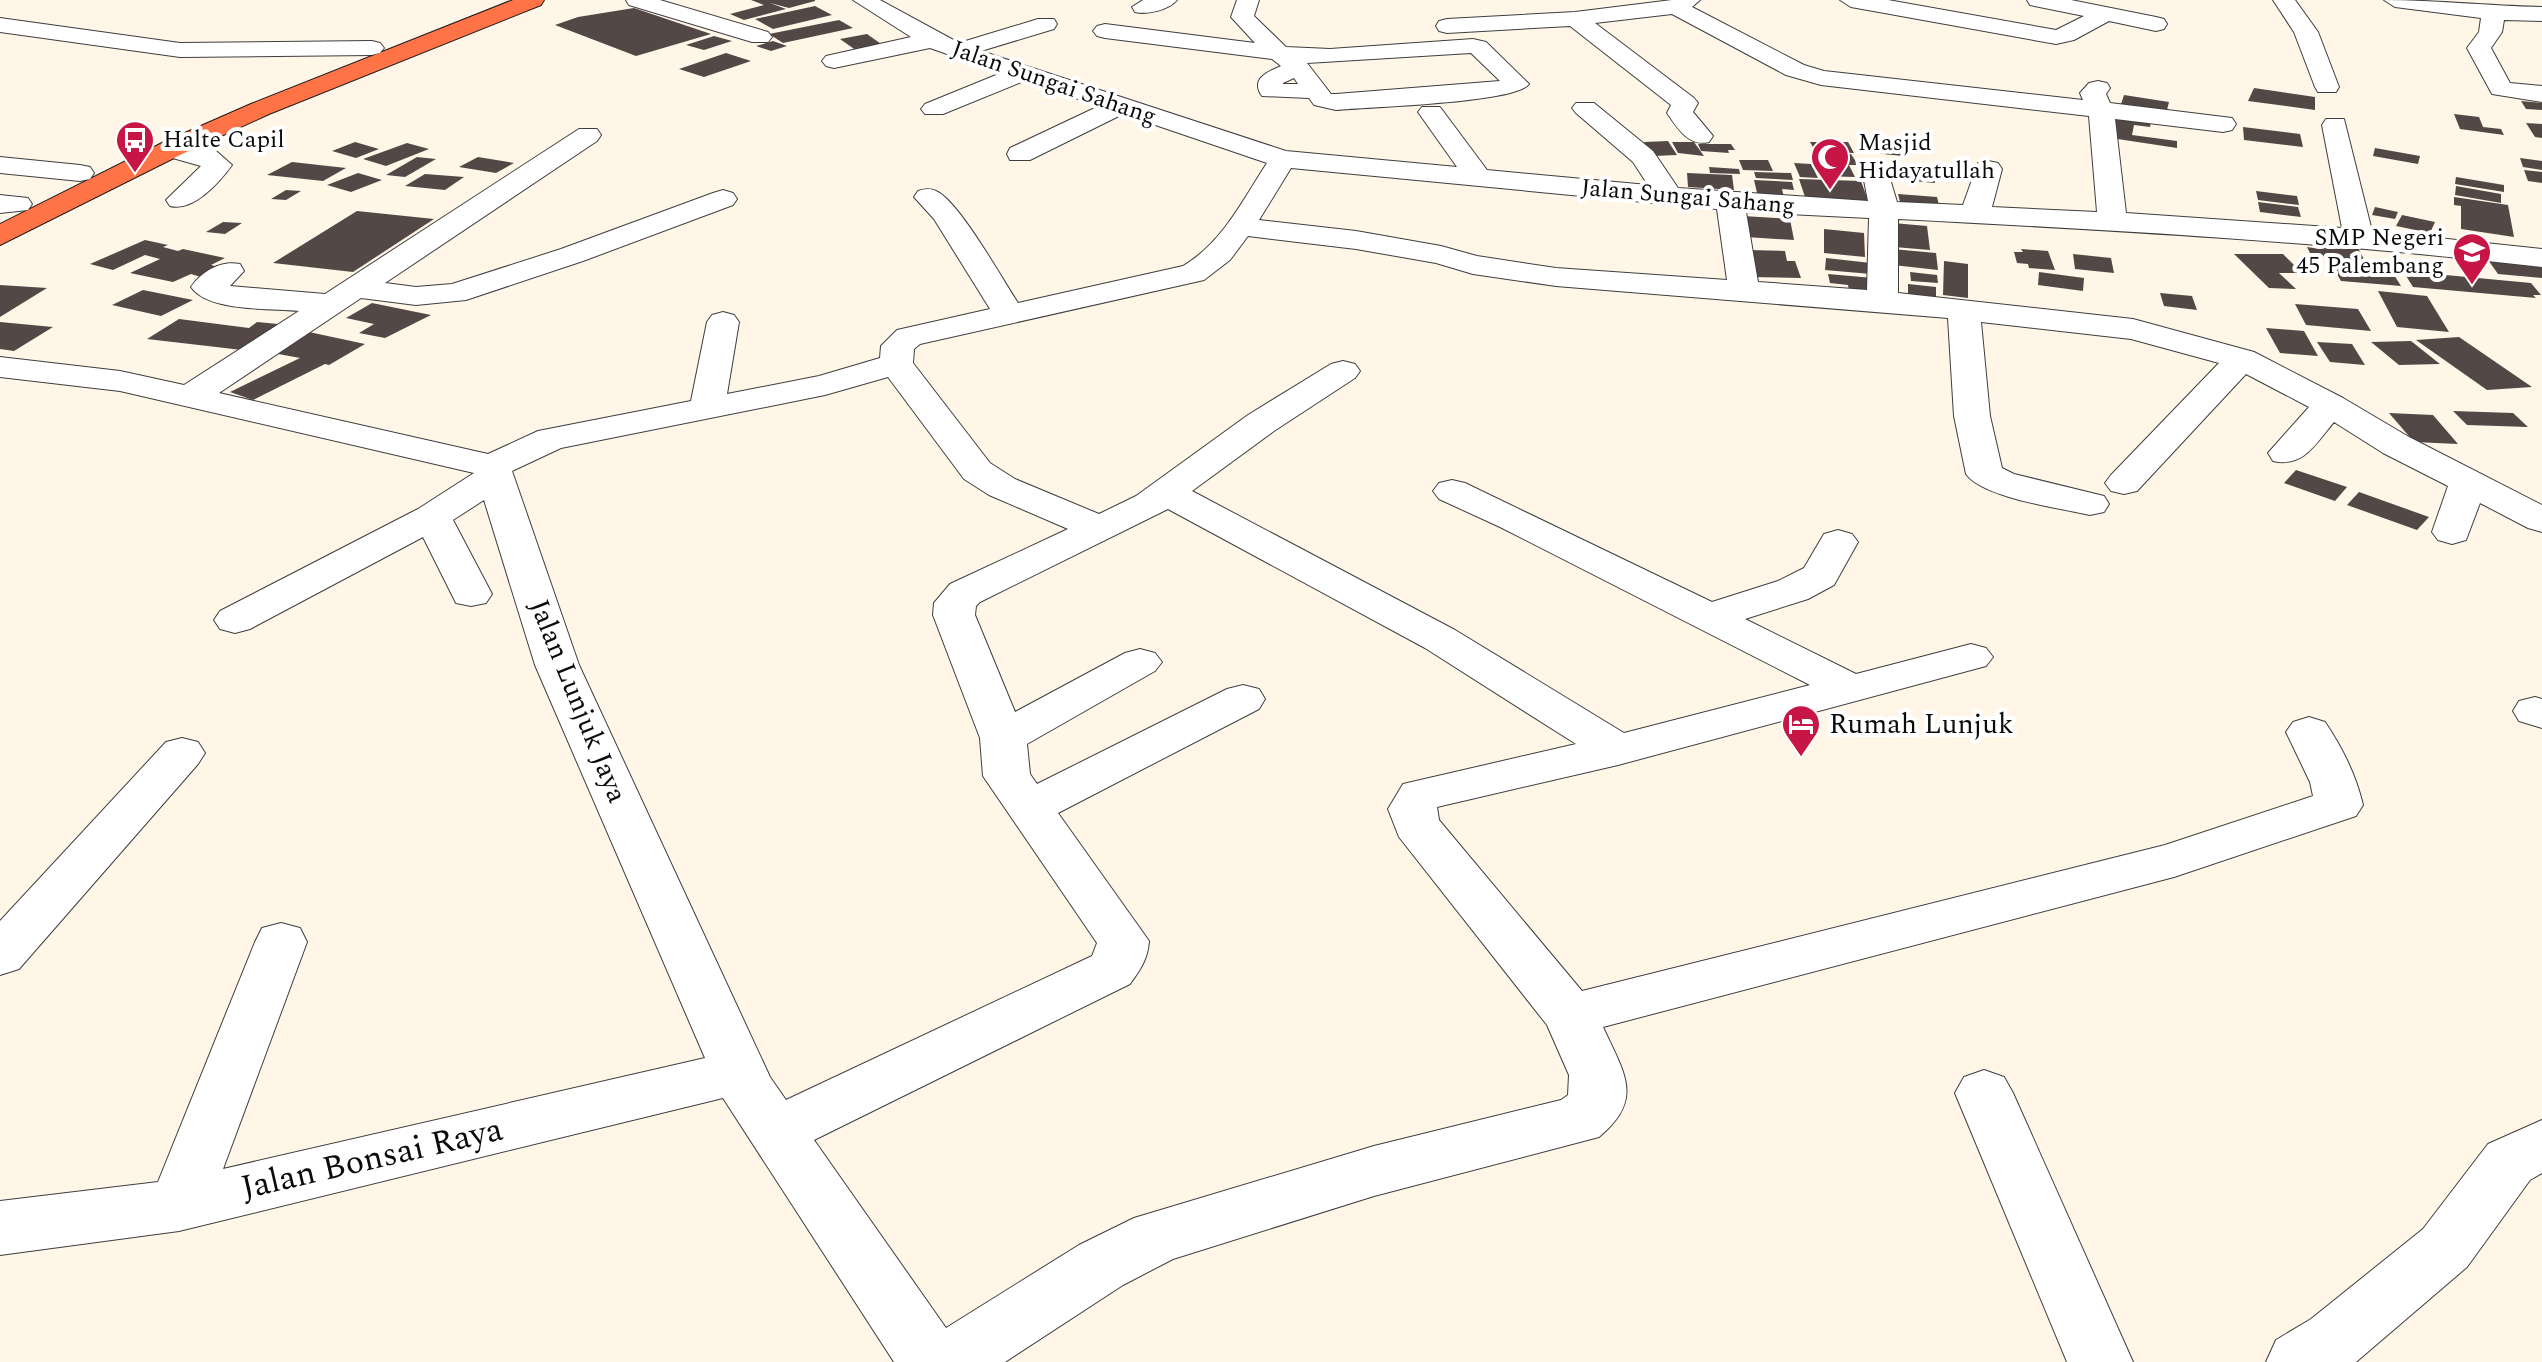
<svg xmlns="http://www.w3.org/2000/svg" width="2542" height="1362" font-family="Spectral,serif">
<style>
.building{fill:#544846}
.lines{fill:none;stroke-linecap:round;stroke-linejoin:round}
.minor-casing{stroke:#3e3e3e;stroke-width:2}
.highway-casing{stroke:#1c1c1c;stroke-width:2}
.minor{fill:#fff;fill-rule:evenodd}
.highway{fill:#ff7346;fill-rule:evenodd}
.labels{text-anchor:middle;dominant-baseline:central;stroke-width:8;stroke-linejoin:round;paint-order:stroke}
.far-street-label{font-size:24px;fill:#0b0b0b;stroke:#fff}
.far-poi-label{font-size:24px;fill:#0b0b0b;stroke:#fff;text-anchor:start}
.street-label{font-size:28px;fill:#0b0b0b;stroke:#fff}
.poi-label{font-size:28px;fill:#0b0b0b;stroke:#fff;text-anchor:start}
.near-street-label{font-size:34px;fill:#0b0b0b;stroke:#fff}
</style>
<rect width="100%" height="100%" fill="#fff6e8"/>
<g class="building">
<polygon points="751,0 815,0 815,1 789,8 770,3 786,9 744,20 730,14 764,5"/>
<polygon points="815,6 832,15 773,29 755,19"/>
<polygon points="634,8 711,34 636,56 555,25 578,17"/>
<polygon points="839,20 853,28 783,43 769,34"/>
<polygon points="867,34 884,46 857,51 840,39"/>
<polygon points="714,36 732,41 704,50 686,45"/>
<polygon points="773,41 787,46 771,51 756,46"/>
<polygon points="726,53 751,61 704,77 679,69"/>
<polygon points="2254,88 2315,97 2315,110 2248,101"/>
<polygon points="2124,95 2169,102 2166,114 2120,107"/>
<polygon points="2521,101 2542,103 2542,110 2526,109"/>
<polygon points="2454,114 2479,117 2483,127 2501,129 2504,135 2460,129"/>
<polygon points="2115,117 2151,122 2150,127 2134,125 2132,135 2177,141 2177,148 2111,138"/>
<polygon points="2526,123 2542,124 2542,138 2535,137"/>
<polygon points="2243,127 2300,134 2303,147 2244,140"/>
<polygon points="1668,141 1677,155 1653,156 1644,142"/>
<polygon points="1863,141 1904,146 1903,156 1862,152"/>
<polygon points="355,142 379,149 356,158 332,151"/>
<polygon points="1672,142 1694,142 1704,156 1678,153"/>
<polygon points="1810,142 1848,142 1854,153 1816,152"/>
<polygon points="407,143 429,149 386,166 363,159"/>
<polygon points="1698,144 1731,144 1735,150 1728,150 1729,153 1701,151"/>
<polygon points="2375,148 2420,156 2418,164 2373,156"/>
<polygon points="1821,154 1851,154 1858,165 1849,165 1855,177 1819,176 1814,165 1827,166"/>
<polygon points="417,157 436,159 405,177 386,175"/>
<polygon points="478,157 514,163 496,173 459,167"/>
<polygon points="2520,158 2542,161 2542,170 2523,167"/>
<polygon points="1739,160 1768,160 1773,171 1743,170"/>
<polygon points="292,162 346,168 323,181 267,175"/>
<polygon points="1794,163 1811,164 1818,178 1800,177"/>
<polygon points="1709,167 1739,169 1740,174 1710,173"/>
<polygon points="1892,170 1934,174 1935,183 1893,179"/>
<polygon points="2524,170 2542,172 2542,183 2528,181"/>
<polygon points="1754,172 1791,173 1793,180 1756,178"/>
<polygon points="358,173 382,180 351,192 327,185"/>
<polygon points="1687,173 1732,175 1734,190 1688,187"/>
<polygon points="425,174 464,177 445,190 405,186"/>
<polygon points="2456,177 2504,185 2504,192 2455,184"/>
<polygon points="1799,179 1861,181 1870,206 1807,203"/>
<polygon points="1754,180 1792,182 1794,190 1782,189 1784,198 1758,197"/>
<polygon points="2456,186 2501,194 2501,203 2455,195"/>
<polygon points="286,190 301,191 286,200 271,199"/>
<polygon points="2256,191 2297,196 2299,205 2258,200"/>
<polygon points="1898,194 1937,197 1941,213 1902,210"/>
<polygon points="2454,197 2508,205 2514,237 2461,229 2461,206 2454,205"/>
<polygon points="2258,202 2298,207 2301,217 2260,212"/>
<polygon points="2375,207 2398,212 2395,219 2372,215"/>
<polygon points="357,211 434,219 353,272 273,263"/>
<polygon points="2402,215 2435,222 2430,233 2396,226"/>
<polygon points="1743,216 1790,219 1794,240 1746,237"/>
<polygon points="223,222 242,223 225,234 206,232"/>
<polygon points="1893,223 1927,226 1930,250 1894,247"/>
<polygon points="1824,229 1864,233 1865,257 1824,253"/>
<polygon points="145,240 168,245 163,247 178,251 183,249 225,258 211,265 222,268 201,277 191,274 173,282 130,273 160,259 145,255 113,270 90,264"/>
<polygon points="2318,245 2358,248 2366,263 2325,259 2323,255 2310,253 2307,247 2320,249"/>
<polygon points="1892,249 1936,253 1938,270 1893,265"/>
<polygon points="2021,249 2048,251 2055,270 2029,268 2028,264 2017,263 2014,252 2023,252"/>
<polygon points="1748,250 1785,251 1787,261 1795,261 1801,278 1749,277"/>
<polygon points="2073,254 2111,258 2114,273 2075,269"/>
<polygon points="2234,254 2283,254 2302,273 2279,273 2296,289 2269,288"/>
<polygon points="2486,257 2542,263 2542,278 2498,274"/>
<polygon points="1826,258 1871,263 1871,274 1825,270"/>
<polygon points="1944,261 1968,264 1968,298 1943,295"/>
<polygon points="2330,262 2389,267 2401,286 2341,281"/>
<polygon points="2403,271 2531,283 2541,295 2533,295 2536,298 2413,287"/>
<polygon points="1910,272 1937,275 1938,283 1911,281"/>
<polygon points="2039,272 2084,278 2083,291 2038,285"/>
<polygon points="1828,274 1873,278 1876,292 1849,290 1848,285 1830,283"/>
<polygon points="1908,284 1936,287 1936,297 1908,294"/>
<polygon points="0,285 47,288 0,317"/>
<polygon points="143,290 193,300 161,316 112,305"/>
<polygon points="2378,291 2427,296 2449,332 2397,327"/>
<polygon points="2160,293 2192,296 2197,310 2164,306"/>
<polygon points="372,303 431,315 385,338 359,333 374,324 346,318"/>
<polygon points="2295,304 2358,309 2371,331 2306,325"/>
<polygon points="179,319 249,328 257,322 278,324 242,350 147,339"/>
<polygon points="0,322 53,327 14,351 0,349"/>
<polygon points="2266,328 2304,331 2318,356 2280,353"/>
<polygon points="309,332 365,344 329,365 325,364 253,400 230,392 300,358 273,353"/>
<polygon points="2459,337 2532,387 2487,390 2416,340"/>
<polygon points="2411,341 2440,364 2399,365 2371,342"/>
<polygon points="2317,342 2352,344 2365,365 2330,362"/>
<polygon points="2453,411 2513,413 2528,427 2467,425"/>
<polygon points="2389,413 2433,415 2458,444 2414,442"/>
<polygon points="2296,470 2347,487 2335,501 2284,483"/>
<polygon points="2359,492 2429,517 2417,530 2347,505"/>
</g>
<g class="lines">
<g class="minor-casing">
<g id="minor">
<polygon points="626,0 660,0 768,32 772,37 768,42 752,42 629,5"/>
<path d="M853,0H880L959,43L1038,19H1054L1057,24L1054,29L981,51L1286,151L1457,167L1418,112L1422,107H1440L1487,170L1648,185L1633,162L1576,113L1572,108L1576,103H1594L1653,151L1678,188L1868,201L1863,175L1867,169L1877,167L1887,169L1897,202L1963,205L1978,163L1988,161L1998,163L2002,169L1992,207L2097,212L2089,116L1821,85L1786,75L1672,14L1595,23L1694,98L1698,103L1693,112L1713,136L1709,142C1689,147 1678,129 1667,113L1671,105L1570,26L1447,33L1439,31L1436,26L1439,21L1447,19L1575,12L1672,0H1700L1692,7L1804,65L1824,71L2083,100L2080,93L2089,83L2098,81L2107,83L2110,88L2106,94L2110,103L2232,118L2236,124L2232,130L2223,132L2115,119L2126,213L2342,228L2322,125L2326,119H2344L2372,231L2542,249V267C2328,242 2113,230 1898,219V293L2133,319L2254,352L2343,398L2409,437L2542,505V532L2528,528L2480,503L2466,540L2452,544L2438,540L2432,532L2448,486L2383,453L2334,422C2316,443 2304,468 2273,461L2268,453L2309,407L2246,374L2137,491L2124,494L2111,491L2105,483L2111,475L2219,363L2131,339L1981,322L1990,416L2002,468L2014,474L2104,496L2109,504L2104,512L2090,515C2060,508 1983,498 1966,474L1954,416L1948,318L1556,286L1473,274L1436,263L1356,249L1248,236L1230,260L1204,280L920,344L914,349L913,363L990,463L1015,479L1099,514L1136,496L1248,415L1331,364L1343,361L1355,364L1360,371L1355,378L1274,431L1192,491L1455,630L1624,733L1810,685L1500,527L1439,499L1433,491L1439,483L1452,480L1465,483L1712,602L1778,581L1804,568L1824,534L1838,530L1852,534L1858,542L1834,585L1808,599L1745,619L1856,674L1971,644L1986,648L1993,657L1986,666L1618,765L1437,807L1439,820L1582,991L2165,845L2313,796L2310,782L2286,732L2293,722L2309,717L2325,722C2342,747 2356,775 2363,805L2356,816L2174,877L1603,1027C1624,1073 1645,1099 1599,1137L1374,1196L1173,1259L1123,1285L1005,1362H894L723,1098L179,1231L0,1255V1201L158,1182L255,942L262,928L281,923L300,928L307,942L223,1169L705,1058L535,665L484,500L453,520L492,594L486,603L471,606L456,603L423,537L250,629L235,633L220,629L214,620L220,611L418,509L474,473L120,391L0,377V357L120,371L184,385L299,311C270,308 208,312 191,287C202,271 221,260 240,264L244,271L230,286L325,294L579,129H597L601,135L597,141L385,283L416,287L452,284L561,249L713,193L723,190L733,193L737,199L733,205L583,261L466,300L416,305L361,298L219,393L488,454L538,431L691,401L707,322L712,315L723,312L734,315L739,322L727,394L819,376L880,358L881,346L897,330L990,309L934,219L914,197L918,191C924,189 930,188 936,191C959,201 1002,279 1018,303L1183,266C1223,242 1242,201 1267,163L1123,114L1030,160H1010L1007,154L1010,148L1099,106L1024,81L943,114H925L921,109L925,104L1001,73L930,48L834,68L826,66L822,61L826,56L911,37ZM1291,168L1717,209L1727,280L1556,268L1477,256L1441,246L1356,231L1259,220ZM1746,212L1869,218L1867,290L1758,282ZM888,377L964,479L989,495L1068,529L950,584L934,603L933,615L980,738L983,776L1097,943L1092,956L786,1100L770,1077L579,665L512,471L561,448L825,395ZM1168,509L1425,648L1576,744L1403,784L1388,809L1399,837L1547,1025L1569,1075L1568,1095L1561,1100L1374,1146L1134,1218L1079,1245L946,1328L814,1140L1130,984C1140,970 1148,959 1149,941L1058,813L1259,709L1265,699L1259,689L1243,685L1227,689L1037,784L1030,774L1027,744L1155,671L1162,662L1155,653L1140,649L1125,653L1015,712L975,615L976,606L980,602Z"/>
<path d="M1143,0H1177C1169,10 1147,15 1135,12L1132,7Z"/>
<path d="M1237,0H1259L1254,16L1286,47L1330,49L1473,39L1486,42L1529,84C1516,103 1367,107 1336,110L1314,105L1309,98L1262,96C1250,79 1267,72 1281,66L1272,59L1105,38L1097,36L1093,31L1097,26L1105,24L1255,43L1231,17ZM1471,53L1500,81L1336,94H1331L1307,63ZM1294,78L1298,84H1283V83Z"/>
<polygon points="1840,0 1888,0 2056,30 2084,16 2030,5 2027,0 2071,0 2156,17 2164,19 2167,24 2164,29 2156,31 2109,21 2074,40 2056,44 1851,7"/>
<polygon points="2273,0 2295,0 2318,32 2339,87 2336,92 2318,92 2315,87 2294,32"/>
<path d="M2384,0C2437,0 2489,6 2542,7V21L2504,20L2502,32L2491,48L2510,83L2542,86V102L2492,94L2467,48L2479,32L2481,18L2395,7Z"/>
<polygon points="0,18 180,43 372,41 380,43 384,48 380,53 372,55 180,57 0,32"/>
<path d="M171,141L215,150L232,165C219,183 193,212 170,206L166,200L201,166L162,155L158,149L162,143Z"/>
<polygon points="0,157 80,165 90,167 94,173 90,179 80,181 0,173"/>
<polygon points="0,195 28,198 32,204 28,210 0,213"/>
<polygon points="2535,697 2542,699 2542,728 2519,721 2513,711 2519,701"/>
<polygon points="182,738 198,742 205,753 198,764 19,969 0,975 0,921 166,742"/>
<polygon points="1984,1070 2004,1077 2013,1093 2133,1362 2067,1362 1955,1093 1964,1077"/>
<polygon points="2542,1120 2542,1173 2530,1180 2467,1267 2356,1362 2266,1362 2276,1340 2311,1319 2423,1229 2488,1144"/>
</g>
</g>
<g class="highway-casing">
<polygon id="highway" points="513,0 544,0 541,5 269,114 180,155 0,245 0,224 162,143 251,104"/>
</g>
<use href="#minor" class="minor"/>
<use href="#highway" class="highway"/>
</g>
<defs>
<g id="bus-pin" transform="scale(2)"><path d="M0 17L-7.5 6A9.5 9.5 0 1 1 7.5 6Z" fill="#c71645" stroke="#fff"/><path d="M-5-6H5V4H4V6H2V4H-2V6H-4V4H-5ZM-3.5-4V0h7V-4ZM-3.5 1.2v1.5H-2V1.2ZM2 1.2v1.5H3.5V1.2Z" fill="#fff"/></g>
<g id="mosque-pin" transform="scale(2)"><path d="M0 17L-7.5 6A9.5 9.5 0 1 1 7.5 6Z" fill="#c71645" stroke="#fff"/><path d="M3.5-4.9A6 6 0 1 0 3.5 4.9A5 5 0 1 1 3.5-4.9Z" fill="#fff"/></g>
<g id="school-pin" transform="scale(2)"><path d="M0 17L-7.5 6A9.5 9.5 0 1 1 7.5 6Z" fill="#c71645" stroke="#fff"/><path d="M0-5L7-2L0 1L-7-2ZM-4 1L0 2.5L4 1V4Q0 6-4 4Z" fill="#fff"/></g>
<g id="hotel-pin" transform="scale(2)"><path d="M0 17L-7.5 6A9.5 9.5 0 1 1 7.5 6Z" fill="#c71645" stroke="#fff"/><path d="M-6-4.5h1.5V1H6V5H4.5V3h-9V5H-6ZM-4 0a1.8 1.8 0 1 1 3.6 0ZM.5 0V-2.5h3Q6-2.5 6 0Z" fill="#fff"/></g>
</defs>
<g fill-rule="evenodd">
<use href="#bus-pin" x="135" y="140"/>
<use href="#mosque-pin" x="1830" y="157"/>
<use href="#school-pin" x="2472" y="252"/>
<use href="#hotel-pin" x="1801" y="724"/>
</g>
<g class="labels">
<g class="far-street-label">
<text transform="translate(1054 83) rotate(19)">Jalan Sungai Sahang</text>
<text transform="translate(1688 197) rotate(5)">Jalan Sungai Sahang</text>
</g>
<g class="far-poi-label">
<text x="163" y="140">Halte Capil</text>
<text x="1858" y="143">Masjid<tspan x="1858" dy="28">Hidayatullah</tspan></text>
<text x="2444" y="238" text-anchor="end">SMP Negeri<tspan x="2444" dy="28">45 Palembang</tspan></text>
</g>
<g class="street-label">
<text transform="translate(578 701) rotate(68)">Jalan Lunjuk Jaya</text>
</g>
<g class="poi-label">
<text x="1829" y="724">Rumah Lunjuk</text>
</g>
<g class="near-street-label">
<text transform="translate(372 1159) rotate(-13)">Jalan Bonsai Raya</text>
</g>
</g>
</svg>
